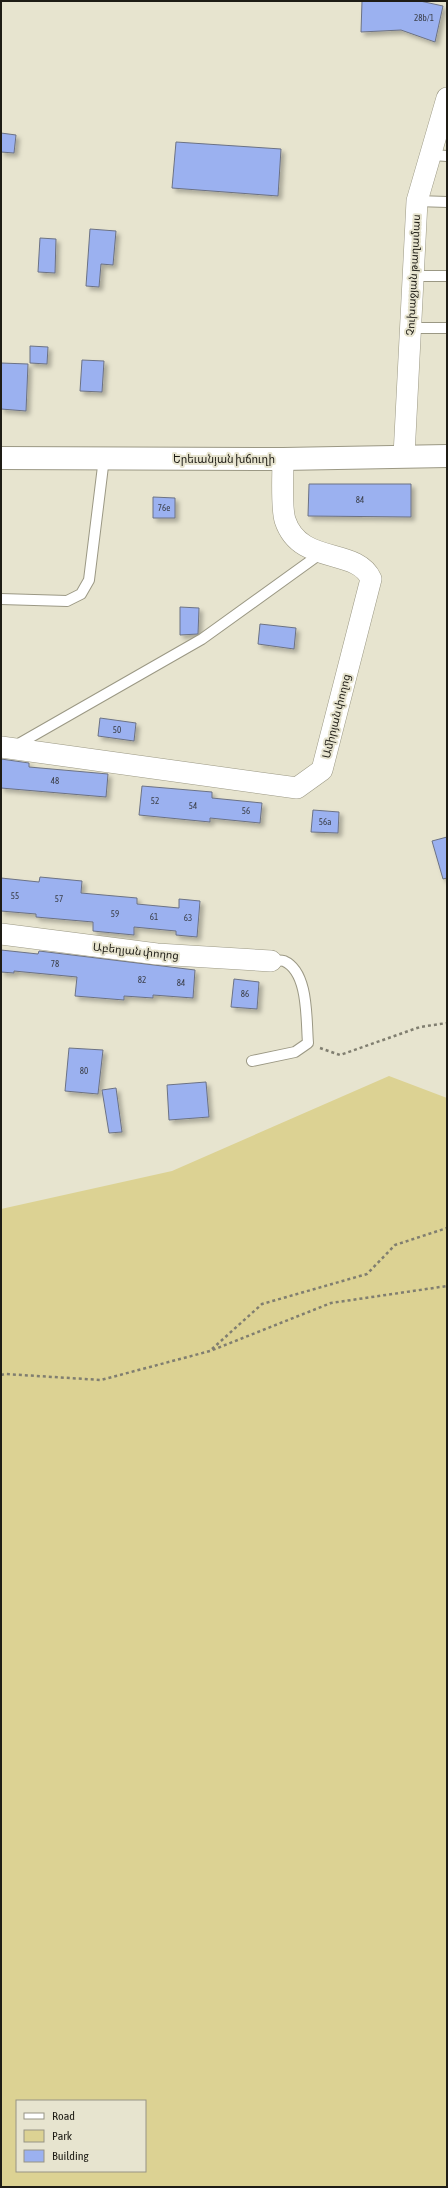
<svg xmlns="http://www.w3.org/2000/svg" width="448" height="2188" font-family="'Asap Condensed','Noto Sans Armenian',sans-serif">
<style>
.green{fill:#dcd293;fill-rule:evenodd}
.building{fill:#9bb1f0;stroke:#6c7284;filter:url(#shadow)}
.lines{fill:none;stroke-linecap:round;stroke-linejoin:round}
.service-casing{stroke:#9b9884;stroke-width:12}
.minor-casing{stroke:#9b9884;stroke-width:22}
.trunk-casing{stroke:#9b9884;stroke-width:24}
.path{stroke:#807e70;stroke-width:2.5;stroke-dasharray:3 3;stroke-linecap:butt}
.service{stroke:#fff;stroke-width:10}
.minor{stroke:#fff;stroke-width:21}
.trunk{stroke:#fff;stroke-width:22}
.labels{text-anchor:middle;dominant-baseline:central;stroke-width:4;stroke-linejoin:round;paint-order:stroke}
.number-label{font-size:9px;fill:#3d414c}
.street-label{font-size:11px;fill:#1e1c15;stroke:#e7e4cf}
</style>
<defs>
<filter id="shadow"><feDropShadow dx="3.5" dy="3.5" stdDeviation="2" flood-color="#0004"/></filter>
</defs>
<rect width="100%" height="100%" fill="#e7e4cf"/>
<path class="green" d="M389,1076L447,1098V2187H1V1209L172,1171ZM17,2101H145V2171H17Z"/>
<g class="building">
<polygon points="362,1 420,1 443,6 435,42 401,30 361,32"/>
<polygon points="1,133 16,135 14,153 1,152"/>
<polygon points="176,142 281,149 278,196 172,188"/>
<polygon points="90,229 116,231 113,265 101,264 99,287 86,286"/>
<polygon points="40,238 56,239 55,273 38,272"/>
<polygon points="30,346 48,347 47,364 30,363"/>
<polygon points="82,360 104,361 102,392 80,391"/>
<polygon points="1,363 28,364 26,411 1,409"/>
<polygon points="309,484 411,484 411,517 308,516"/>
<polygon points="153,497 175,498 175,518 153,518"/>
<polygon points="180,607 199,608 198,634 180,635"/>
<polygon points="260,624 296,628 294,649 258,644"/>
<polygon points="100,718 136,723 134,741 98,736"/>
<polygon points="1,759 29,763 29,767 108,774 106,797 1,788"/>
<polygon points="142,786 212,792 212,798 262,803 260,823 210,818 210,822 139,815"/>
<polygon points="313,810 339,812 338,833 311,832"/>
<polygon points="447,837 447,878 443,879 432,841"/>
<polygon points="40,877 82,881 81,893 137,898 137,904 179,908 179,899 200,901 197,937 176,935 176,931 134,927 134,935 93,931 93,922 36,917 36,914 1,911 1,878 39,882"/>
<polygon points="1,950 38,954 39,951 195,970 193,998 153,995 153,998 124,996 124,1000 75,996 77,977 14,971 14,973 1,972"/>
<polygon points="234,979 259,982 257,1009 231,1007"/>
<polygon points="69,1048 103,1050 98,1094 65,1091"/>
<polygon points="206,1082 209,1117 169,1120 167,1085"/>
<polygon points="116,1088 122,1132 109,1133 102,1090"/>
</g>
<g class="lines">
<g class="service-casing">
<g id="service">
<polyline points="432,155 447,156"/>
<polyline points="417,201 447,202"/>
<polyline points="413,276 447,276"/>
<polyline points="411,328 447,328"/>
<polyline points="1,599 67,601 81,594 89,580 104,458"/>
<polyline points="15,746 202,639 320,554"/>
<path d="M252,1061L295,1052L308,1043C306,1020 309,972 284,961C280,960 275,961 271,961"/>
</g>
</g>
<g class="minor-casing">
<g id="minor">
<polyline points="404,456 417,201 447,98"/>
<path d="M1,747L297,788L322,770L371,579C357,547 300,566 285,520C281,507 283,474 283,459"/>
<polyline points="1,934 157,954 271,961"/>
</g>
</g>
<g class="trunk-casing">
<polyline id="trunk" points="1,458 283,459 447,456"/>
</g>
<g class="path">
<polyline points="320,1048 340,1055 420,1027 447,1023"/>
<polyline points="212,1349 262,1304 367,1274 395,1245 447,1228"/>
<polyline points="1,1375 5,1374 101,1380 210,1351 331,1303 447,1286"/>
</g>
<use href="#service" class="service"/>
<use href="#minor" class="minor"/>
<use href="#trunk" class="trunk"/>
</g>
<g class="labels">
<g class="number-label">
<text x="424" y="18">28b/1</text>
<text x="360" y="500">84</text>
<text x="164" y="508">76e</text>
<text x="117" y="730">50</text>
<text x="55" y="781">48</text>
<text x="155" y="801">52</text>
<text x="193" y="806">54</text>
<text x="246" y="811">56</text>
<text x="325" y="822">56a</text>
<text x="15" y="896">55</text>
<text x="59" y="899">57</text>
<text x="115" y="914">59</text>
<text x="154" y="917">61</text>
<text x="188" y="918">63</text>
<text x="55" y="964">78</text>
<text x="142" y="980">82</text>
<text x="181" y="983">84</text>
<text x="245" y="994">86</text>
<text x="84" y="1071">80</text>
</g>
<g class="street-label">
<text transform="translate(413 275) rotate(-87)">Չուխաջյան թաղամաս</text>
<text x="224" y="459">Երեւանյան խճուղի</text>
<text transform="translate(336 716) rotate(-76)">Ամիրյան փողոց</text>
<text transform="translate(136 951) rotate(6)">Աբեղյան փողոց</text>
</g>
</g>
<rect width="448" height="2188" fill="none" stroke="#1e1c15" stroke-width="4"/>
<rect x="16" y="2100" width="130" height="72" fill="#e7e4cf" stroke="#979485"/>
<rect x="24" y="2113" width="20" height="6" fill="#ffffff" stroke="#979485"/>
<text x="52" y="2120" font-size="12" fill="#1e1c15">Road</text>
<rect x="24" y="2130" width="20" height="12" fill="#dcd293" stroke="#979485"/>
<text x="52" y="2140" font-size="12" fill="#1e1c15">Park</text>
<rect x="24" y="2150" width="20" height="12" fill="#9bb1f0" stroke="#979485"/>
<text x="52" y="2160" font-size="12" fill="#1e1c15">Building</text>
</svg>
